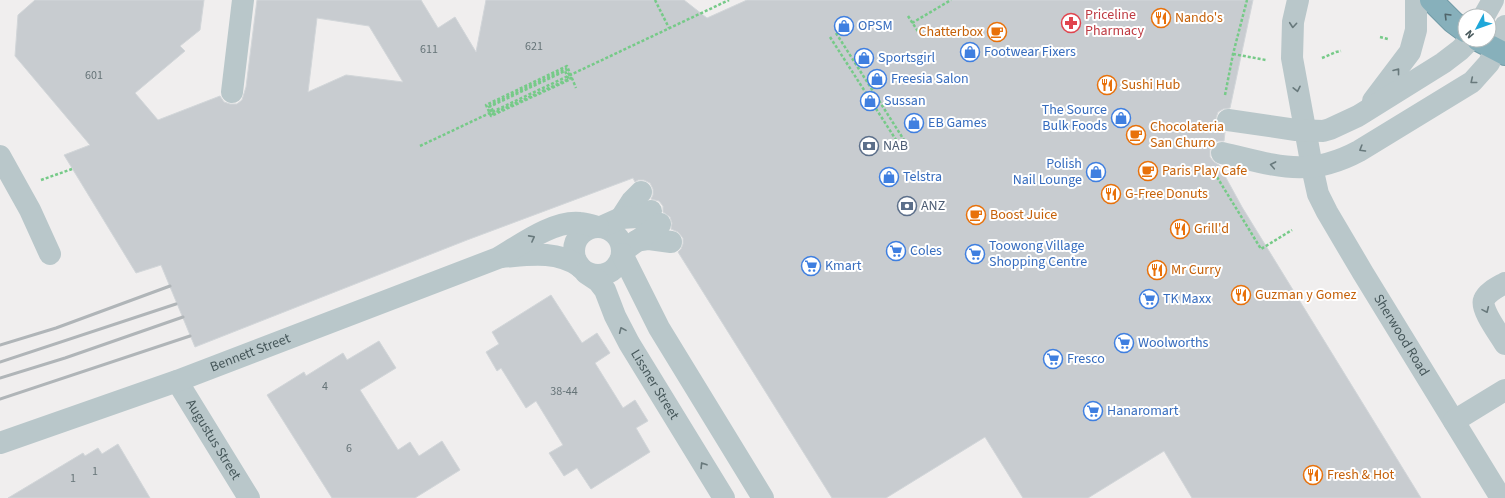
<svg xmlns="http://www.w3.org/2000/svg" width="1505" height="498" font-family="'Source Sans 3',sans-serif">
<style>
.building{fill:#c8ccd0;stroke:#d2d6d9;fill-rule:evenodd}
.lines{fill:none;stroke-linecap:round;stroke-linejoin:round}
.highway-casing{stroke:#729ba7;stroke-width:24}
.path{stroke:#76ca88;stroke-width:2.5;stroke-dasharray:3 2;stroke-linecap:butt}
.minor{stroke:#b9c7ca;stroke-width:22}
.highway{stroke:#87b0bb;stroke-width:22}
.rail{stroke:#b0b5b8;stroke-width:3}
.oneway{stroke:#506469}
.oneway2{stroke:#68797c}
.labels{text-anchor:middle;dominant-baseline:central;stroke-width:4;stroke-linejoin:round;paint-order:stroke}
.number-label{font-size:12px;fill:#667478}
.health-label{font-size:14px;fill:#be3a42;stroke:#fff;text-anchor:start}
.food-label{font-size:14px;fill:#c56008;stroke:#fff;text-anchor:start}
.shop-label{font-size:14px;fill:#366cbe;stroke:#fff;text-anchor:start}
.service-label{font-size:14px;fill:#4e5e75;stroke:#fff;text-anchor:start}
.street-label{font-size:14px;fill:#46575a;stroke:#fff}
</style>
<rect width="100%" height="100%" fill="#f0eeee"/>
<g class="building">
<path d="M35,0H204L200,30L180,46L185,51L135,93L158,120L220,96L224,102L230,104H237L242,100L246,87L257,0H421L438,28L455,17L476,52L486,0H684L707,18L747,0H1253L1230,108L1223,109L1218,112L1216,118L1217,125L1220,130L1225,132L1224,141H1218L1213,145L1210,150V157L1214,162L1219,165L1242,207L1421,498H1192L1164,451L1088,498H1023L985,437L886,498H832L678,252L681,249L683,244V238L678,232L671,229L672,223L670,217L663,212V206L659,201L651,199L653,195V189L650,183L644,180H638L635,182L633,178L467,240L195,347L161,265L136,273L64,155L90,145L15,56L18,15ZM317,18L369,26L403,82L346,75L308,92Z"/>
<polygon points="551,295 582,343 597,333 610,353 595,363 623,408 635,400 648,421 636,428 650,452 591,489 577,468 564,476 549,453 563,445 536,401 526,408 501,368 497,371 486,352 499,344 492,332"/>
<polygon points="379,341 396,368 360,390 398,450 410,442 419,456 442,441 460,470 415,498 332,498 267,395 304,372 306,376 343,353 347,360"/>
<polygon points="118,444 150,498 8,498 83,453 85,456 98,448 102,454"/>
</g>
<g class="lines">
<g class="highway-casing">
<g id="highway">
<polyline points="1431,0 1453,22 1465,31"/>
<polyline points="1478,40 1505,54"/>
</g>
</g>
<g class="path">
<polyline points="655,0 669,28"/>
<polyline points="908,16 919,33"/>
<polyline points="912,23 951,0"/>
<polyline points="836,33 904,140"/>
<polyline points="830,37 898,143"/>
<polyline points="1380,37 1388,39"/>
<polyline points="1233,54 1266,60"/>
<polyline points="1322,58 1336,52 1341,51"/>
<polyline points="1225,95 1233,54 1247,0"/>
<polyline points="493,111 490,105 566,69 571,78 492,114 489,107 565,71 569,80 491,116 486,105 567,66 576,88"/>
<polyline points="420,146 729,0"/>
<polyline points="1217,177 1261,249 1292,230"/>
<polyline points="41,180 72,169"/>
</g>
<g class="minor">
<path id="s1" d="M1298,0L1293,22L1292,58L1312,167L1318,194L1327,212L1363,273L1501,498"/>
<polyline points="1484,16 1493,0"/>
<polyline points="232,92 243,0"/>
<polyline points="1373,101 1410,52 1416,30 1416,0"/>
<polyline points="1228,120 1296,130 1323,131 1330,129 1358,116 1443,63 1460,50 1470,40"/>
<path d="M1222,153C1275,165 1307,179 1359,151L1472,82L1489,63L1505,26"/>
<polyline points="0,156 30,210 50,254"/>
<polyline points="621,218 632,201 641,192"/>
<circle cx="598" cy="251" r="24"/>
<polyline points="601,227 621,218 637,217 651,211"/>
<polyline points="636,241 649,239 671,242"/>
<polyline points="622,252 660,224"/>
<polyline points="622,254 659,328 763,498"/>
<path d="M502,257C528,255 556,250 579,266"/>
<path id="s2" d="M586,273L598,281L605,290L615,316L629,343L724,498"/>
<path d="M1505,283C1498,287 1487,292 1484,300C1480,309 1500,335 1505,344"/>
<path id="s3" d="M177,381L249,498"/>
<polyline points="1454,421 1505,390"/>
<path id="s4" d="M0,443L177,381L498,258C520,245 554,220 580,223C586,223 592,226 598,227"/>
</g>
<use href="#highway" class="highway"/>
<g class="rail">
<polyline points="0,345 56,328 170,286"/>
<polyline points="0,362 176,304"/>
<polyline points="0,378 65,358 183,317"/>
<polyline points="0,399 190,336"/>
</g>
</g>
<defs><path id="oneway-chevron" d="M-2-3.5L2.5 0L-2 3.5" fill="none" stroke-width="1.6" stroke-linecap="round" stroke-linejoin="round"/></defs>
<use class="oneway" href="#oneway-chevron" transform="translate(1447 16) rotate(-135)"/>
<g class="oneway2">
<use href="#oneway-chevron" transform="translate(1293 25) rotate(95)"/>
<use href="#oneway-chevron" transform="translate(1397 71) rotate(-52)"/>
<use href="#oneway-chevron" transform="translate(1473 81) rotate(141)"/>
<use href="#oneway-chevron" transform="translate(1297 89) rotate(78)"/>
<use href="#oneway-chevron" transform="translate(1362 149) rotate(149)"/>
<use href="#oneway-chevron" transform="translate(1273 165) rotate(-169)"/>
<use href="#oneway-chevron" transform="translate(532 238) rotate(-28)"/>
<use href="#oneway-chevron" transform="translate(1486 310) rotate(66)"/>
<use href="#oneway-chevron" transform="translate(622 330) rotate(-114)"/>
<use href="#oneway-chevron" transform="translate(703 465) rotate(-122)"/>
</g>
<defs>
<g id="restaurant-ring" transform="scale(1)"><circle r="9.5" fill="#fff" stroke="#e8710a" stroke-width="1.5"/><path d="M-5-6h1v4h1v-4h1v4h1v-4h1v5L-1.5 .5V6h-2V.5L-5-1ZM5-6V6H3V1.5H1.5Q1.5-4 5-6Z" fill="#e8710a"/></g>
<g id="pharmacy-ring" transform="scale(1)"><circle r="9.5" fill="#fff" stroke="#e0444e" stroke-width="1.5"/><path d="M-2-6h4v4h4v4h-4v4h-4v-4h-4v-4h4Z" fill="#e0444e"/></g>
<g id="shop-ring" transform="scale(1)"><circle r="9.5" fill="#fff" stroke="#3f7fe0" stroke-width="1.5"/><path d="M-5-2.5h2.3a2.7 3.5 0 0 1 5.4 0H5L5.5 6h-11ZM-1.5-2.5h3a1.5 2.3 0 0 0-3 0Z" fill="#3f7fe0"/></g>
<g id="cafe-ring" transform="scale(1)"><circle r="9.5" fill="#fff" stroke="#e8710a" stroke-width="1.5"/><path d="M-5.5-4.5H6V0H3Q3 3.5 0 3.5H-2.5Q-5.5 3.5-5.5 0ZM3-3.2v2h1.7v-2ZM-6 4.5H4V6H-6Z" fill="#e8710a"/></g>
<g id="bank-ring" transform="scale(1)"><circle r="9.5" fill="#fff" stroke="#5c6f8a" stroke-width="1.5"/><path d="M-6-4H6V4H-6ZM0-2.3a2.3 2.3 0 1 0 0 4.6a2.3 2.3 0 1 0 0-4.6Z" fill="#5c6f8a"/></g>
<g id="supermarket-ring" transform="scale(1)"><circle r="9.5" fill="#fff" stroke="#3f7fe0" stroke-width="1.5"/><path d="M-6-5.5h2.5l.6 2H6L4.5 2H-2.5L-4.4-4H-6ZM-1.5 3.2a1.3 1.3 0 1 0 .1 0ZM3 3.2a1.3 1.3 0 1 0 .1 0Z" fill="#3f7fe0"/></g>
</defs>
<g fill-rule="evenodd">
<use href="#restaurant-ring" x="1161" y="18"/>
<use href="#pharmacy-ring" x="1071" y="23"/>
<use href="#shop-ring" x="844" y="26"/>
<use href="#cafe-ring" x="997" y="32"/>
<use href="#shop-ring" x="970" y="52"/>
<use href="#shop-ring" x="864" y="58"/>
<use href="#shop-ring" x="877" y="79"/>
<use href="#restaurant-ring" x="1107" y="85"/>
<use href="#shop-ring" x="870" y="101"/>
<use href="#shop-ring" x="1121" y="118"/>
<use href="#shop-ring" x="914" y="123"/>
<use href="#cafe-ring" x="1136" y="135"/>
<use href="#bank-ring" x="869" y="146"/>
<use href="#cafe-ring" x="1148" y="171"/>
<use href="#shop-ring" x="1096" y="172"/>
<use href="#shop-ring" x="889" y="177"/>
<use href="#restaurant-ring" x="1111" y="194"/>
<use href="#bank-ring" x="907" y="206"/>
<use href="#cafe-ring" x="976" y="215"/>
<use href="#restaurant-ring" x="1180" y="229"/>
<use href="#supermarket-ring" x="896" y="251"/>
<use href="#supermarket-ring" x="975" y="254"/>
<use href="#supermarket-ring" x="811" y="266"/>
<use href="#restaurant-ring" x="1157" y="270"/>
<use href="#restaurant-ring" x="1241" y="295"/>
<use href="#supermarket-ring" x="1149" y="299"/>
<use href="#supermarket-ring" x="1124" y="343"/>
<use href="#supermarket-ring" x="1053" y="359"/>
<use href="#supermarket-ring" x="1093" y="411"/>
<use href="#restaurant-ring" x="1313" y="475"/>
</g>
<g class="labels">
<g class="number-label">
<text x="534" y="46">621</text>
<text x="429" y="49">611</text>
<text x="94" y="75">601</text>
<text x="325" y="386">4</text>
<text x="564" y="391">38-44</text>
<text x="349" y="448">6</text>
<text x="95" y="471">1</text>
<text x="73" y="478">1</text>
</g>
<g class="health-label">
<text x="1085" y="15">Priceline<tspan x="1085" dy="16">Pharmacy</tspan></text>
</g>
<g class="food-label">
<text x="1175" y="18">Nando's</text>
<text x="983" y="32" text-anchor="end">Chatterbox</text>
<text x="1121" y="85">Sushi Hub</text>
<text x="1150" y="127">Chocolateria<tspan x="1150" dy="16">San Churro</tspan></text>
<text x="1162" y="171">Paris Play Cafe</text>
<text x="1125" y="194">G-Free Donuts</text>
<text x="990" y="215">Boost Juice</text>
<text x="1194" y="229">Grill'd</text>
<text x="1171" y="270">Mr Curry</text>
<text x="1255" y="295">Guzman y Gomez</text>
<text x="1327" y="475">Fresh &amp; Hot</text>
</g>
<g class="shop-label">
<text x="858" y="26">OPSM</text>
<text x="984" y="52">Footwear Fixers</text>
<text x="878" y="58">Sportsgirl</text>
<text x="891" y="79">Freesia Salon</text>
<text x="884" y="101">Sussan</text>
<text x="1107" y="110" text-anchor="end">The Source<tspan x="1107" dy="16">Bulk Foods</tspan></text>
<text x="928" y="123">EB Games</text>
<text x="1082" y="164" text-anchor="end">Polish<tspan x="1082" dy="16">Nail Lounge</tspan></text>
<text x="903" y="177">Telstra</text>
<text x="989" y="246">Toowong Village<tspan x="989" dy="16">Shopping Centre</tspan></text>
<text x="910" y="251">Coles</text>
<text x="825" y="266">Kmart</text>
<text x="1163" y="299">TK Maxx</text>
<text x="1138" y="343">Woolworths</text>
<text x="1067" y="359">Fresco</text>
<text x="1107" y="411">Hanaromart</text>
</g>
<g class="service-label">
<text x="883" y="146">NAB</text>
<text x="921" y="206">ANZ</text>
</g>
<g class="street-label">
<text stroke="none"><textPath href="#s1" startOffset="361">Sherwood Road</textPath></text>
<text stroke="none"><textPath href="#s4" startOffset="266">Bennett Street</textPath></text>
<text stroke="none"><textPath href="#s2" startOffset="133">Lissner Street</textPath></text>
<text stroke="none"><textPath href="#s3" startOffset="69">Augustus Street</textPath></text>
</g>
</g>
<g transform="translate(1477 28) rotate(229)"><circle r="19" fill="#ffffff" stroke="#b5bcbd"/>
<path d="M0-3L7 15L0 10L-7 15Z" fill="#1fa7d9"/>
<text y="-6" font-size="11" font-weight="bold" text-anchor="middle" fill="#46575a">N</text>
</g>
</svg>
